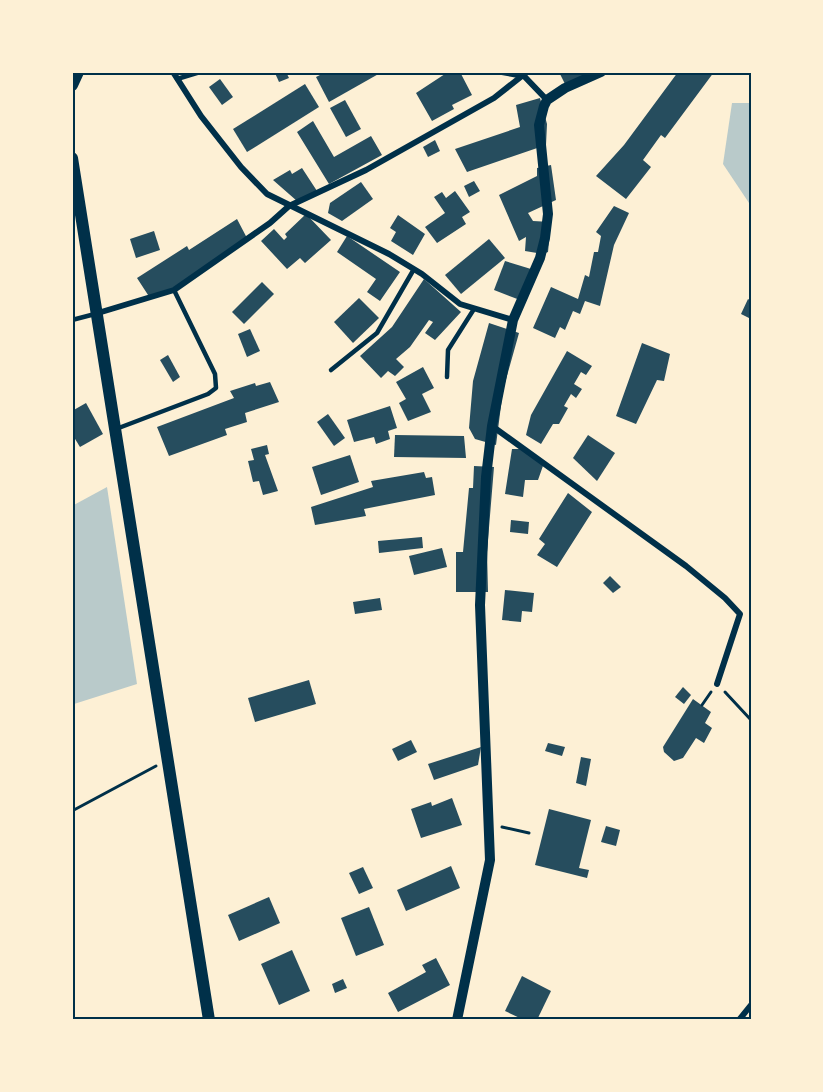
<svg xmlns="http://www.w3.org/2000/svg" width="823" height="1092" font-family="Overpass,sans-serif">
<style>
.green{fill:#b9caca}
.building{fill:#264d5e}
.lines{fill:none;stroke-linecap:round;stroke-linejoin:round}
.path{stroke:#003049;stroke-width:3}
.service{stroke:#003049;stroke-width:4.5}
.minor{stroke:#003049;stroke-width:6}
.tertiary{stroke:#003049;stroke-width:10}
.secondary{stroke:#003049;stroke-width:12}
.neatline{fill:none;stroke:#003049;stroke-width:2}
</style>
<rect width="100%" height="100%" fill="#fdf0d5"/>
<g class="green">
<polygon points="732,103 751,103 751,206 723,164"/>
<polygon points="107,487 137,684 74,704 72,506"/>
</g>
<g class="building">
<polygon points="286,72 289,78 279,82 275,73"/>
<polygon points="326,72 382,72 329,102 316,77"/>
<polygon points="448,72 460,72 472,95 452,105 454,109 432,121 416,93"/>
<polygon points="559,72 594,72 566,86"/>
<polygon points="678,72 714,72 665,138 661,135 643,160 651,167 626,199 596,176 624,145"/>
<polygon points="220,79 233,97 222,105 209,87"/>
<polygon points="305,84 319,107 247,152 233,129"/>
<polygon points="540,98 547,124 546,145 467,172 455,149 520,127 516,105"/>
<polygon points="345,100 361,129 346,137 330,108"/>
<polygon points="313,121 334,157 371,136 382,155 329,184 297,132"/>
<polygon points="435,140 440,151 428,157 423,147"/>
<polygon points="551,165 556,200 528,213 533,221 551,222 548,252 543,254 525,251 526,237 519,241 499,195 537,176 537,168"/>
<polygon points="302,168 317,191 297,201 273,180 290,170 292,174"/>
<polygon points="474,181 480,191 469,197 464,186"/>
<polygon points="361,182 373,199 342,221 328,213 330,203"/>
<polygon points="455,191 470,212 462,217 466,224 437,243 425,227 445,213 434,197 442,192 446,198"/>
<polygon points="614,206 629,213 614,245 600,306 585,301 580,314 573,311 565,330 560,327 555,338 533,328 551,287 578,299 585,275 589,277 594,252 598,252 601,236 596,232"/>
<polygon points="306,214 331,240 305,263 300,258 287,269 261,241 274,229 284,240 287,237 285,234"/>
<polygon points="398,215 425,234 413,255 391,241 396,232 390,228"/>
<polygon points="237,219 248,240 168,292 150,298 137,278 187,246 189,250"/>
<polygon points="154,231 160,250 136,258 130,239"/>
<polygon points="347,236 400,272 380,301 367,292 376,279 337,252"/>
<polygon points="489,239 505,258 461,294 445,275"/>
<polygon points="505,261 531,269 520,300 494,290"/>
<polygon points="424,279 461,312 435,340 425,333 433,322 429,320 410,347 396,359 404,367 395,376 388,371 381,378 360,356 392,327"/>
<polygon points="262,282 274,294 244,324 232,312"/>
<polygon points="359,298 379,318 353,343 334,322"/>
<polygon points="748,299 751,301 751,319 741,314"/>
<polygon points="489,323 519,333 503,390 496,445 475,439 469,428 473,381"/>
<polygon points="250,329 260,351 247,357 238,334"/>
<polygon points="642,343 670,354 664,381 657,380 636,424 616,416"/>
<polygon points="567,351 592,366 586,375 581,372 574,384 582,389 576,398 571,394 564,406 568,408 559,424 553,424 541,444 526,435 531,415"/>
<polygon points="168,355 180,377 173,382 160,360"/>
<polygon points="423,367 434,388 422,394 431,412 408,421 399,403 406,399 396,382"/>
<polygon points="270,382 279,402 245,413 247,422 225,429 227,435 169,456 157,427 234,398 230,391 255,383 256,386"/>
<polygon points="86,403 103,434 80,447 72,434 72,411"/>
<polygon points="390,406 397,428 388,431 390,439 376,444 374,437 354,442 347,420"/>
<polygon points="328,414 345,438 334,446 317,422"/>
<polygon points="395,435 464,436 466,458 394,457"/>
<polygon points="588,435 615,453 597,481 573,458"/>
<polygon points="267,445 269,454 265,455 278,491 263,495 259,481 253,482 248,461 254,460 251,449"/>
<polygon points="512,449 526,449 544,463 538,480 525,480 523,497 505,494"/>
<polygon points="350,455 359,482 321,495 312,467"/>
<polygon points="474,466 494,467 487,552 488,592 456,592 456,552 463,552 469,488 473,488"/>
<polygon points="424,472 426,478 432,477 435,495 364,509 366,516 315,525 311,507 373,487 371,481"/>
<polygon points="568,493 592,512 557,567 537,555 545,544 539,539"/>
<polygon points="511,520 529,522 528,534 510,532"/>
<polygon points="422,537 423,548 379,553 378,541"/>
<polygon points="442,548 447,567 414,575 409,556"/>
<polygon points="610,576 621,587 613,593 603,583"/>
<polygon points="505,590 534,593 532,612 522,611 521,622 502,620"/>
<polygon points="380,598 382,610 355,614 353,602"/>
<polygon points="309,680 316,704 255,722 248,698"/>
<polygon points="683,687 691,695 684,704 675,697"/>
<polygon points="693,699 711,712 705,723 712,728 704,743 696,738 683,758 674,761 664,752 663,747"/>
<polygon points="411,740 417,752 398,761 392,749"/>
<polygon points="548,743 565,747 562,756 545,751"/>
<polygon points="481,747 478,765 434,780 428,764"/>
<polygon points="581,757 591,759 586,786 576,783"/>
<polygon points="452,798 462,825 421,838 411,809 431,802 432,806"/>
<polygon points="549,809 591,820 579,868 589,870 587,878 535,865"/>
<polygon points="606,826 620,830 616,846 601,842"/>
<polygon points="451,866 460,888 406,911 397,890"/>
<polygon points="363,867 373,888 359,894 349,873"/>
<polygon points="269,897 280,923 239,941 228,915"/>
<polygon points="369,907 384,945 356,956 341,918"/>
<polygon points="292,950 310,991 279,1005 261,964"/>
<polygon points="436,958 450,985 398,1012 388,993 426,972 422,965"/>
<polygon points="522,976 551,991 537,1020 524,1020 505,1011"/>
<polygon points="343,979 347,988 335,993 332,984"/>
</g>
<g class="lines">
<g class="path">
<polyline points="725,692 751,720"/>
<polyline points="702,705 711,692"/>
<polyline points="72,811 156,766"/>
<polyline points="502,827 529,833"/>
</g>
<g class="service">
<polyline points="177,79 200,72"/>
<polyline points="72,320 95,314"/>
<polyline points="331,370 377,333 414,269"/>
<polyline points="447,377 448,350 474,309"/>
<polyline points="116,429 208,394 216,388 215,374 174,290"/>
</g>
<g class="minor">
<polyline points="173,72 201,116 241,167 267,194 389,254 422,274 460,304 513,320"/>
<polyline points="502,72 524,76"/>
<polyline points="524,76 547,100"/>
<polyline points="98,313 174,290 270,223 289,206 366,170 494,98 527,72"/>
<polyline points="492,426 686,566 725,598 740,614 717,684"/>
<polyline points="739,1020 751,1005"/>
</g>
<polyline class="tertiary" points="457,1020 490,860 480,605 486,477 492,426 513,320 540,258 545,238 548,214 539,125 544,106 547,100 565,88 601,72"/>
<g class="secondary">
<polyline points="72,85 78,72"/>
<polyline points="72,158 209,1020"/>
</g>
</g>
<rect width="823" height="1092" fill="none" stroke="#fdf0d5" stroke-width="147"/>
<rect x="74" y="74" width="676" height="944" class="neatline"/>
</svg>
